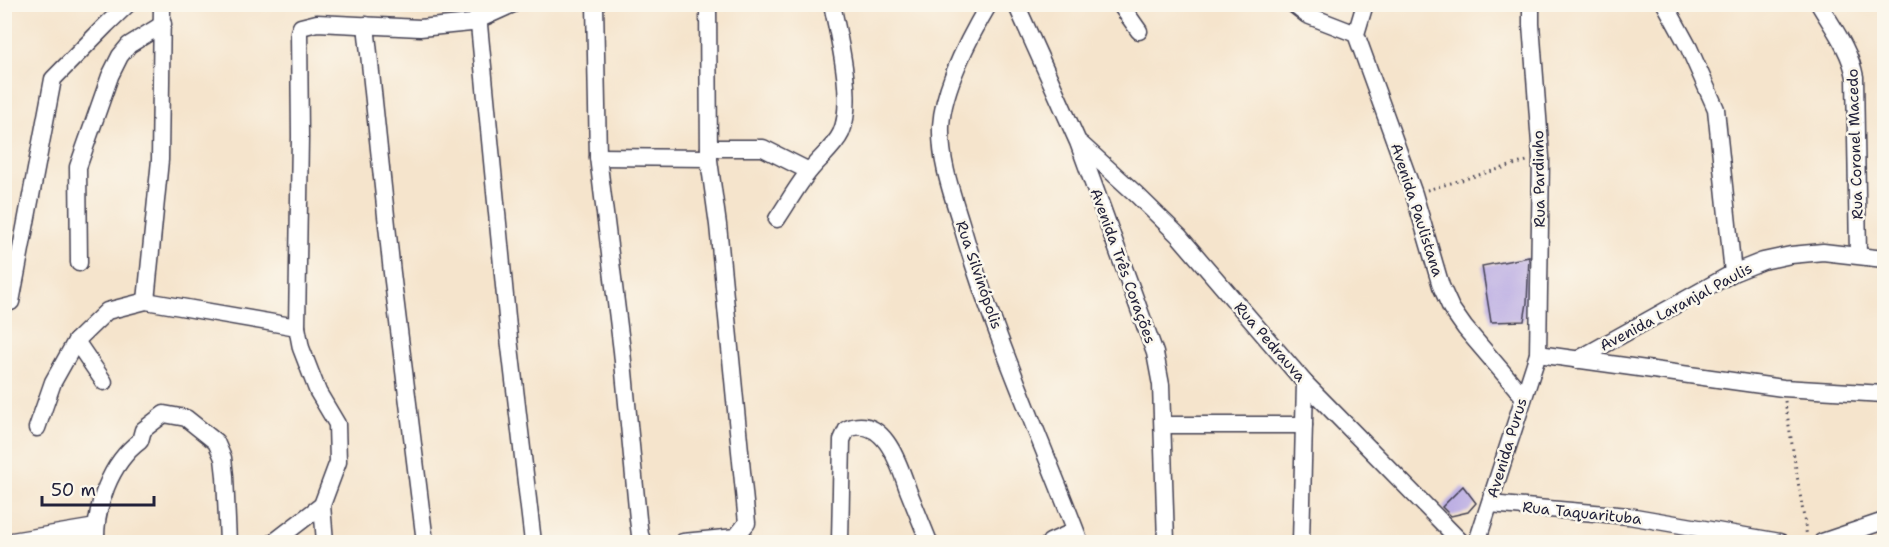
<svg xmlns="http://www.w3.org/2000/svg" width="1889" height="547" font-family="'Shantell Sans',sans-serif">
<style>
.building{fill:#bcaee3}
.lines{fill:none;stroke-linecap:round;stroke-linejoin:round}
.minor-casing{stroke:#423f51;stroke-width:19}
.path{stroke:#423f51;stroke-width:3;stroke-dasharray:1.5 4.5;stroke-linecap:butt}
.minor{stroke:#fff;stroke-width:16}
.labels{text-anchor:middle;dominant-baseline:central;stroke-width:5;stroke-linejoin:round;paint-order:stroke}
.street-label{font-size:15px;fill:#22223b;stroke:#fbf7ec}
</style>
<rect width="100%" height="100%" fill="#fbf7ec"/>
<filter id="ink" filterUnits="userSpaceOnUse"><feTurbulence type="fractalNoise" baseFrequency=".0167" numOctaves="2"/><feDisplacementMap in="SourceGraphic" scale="12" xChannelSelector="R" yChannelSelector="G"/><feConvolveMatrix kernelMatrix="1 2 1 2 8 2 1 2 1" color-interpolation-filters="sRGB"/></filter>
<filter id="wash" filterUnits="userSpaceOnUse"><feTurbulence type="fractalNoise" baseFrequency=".008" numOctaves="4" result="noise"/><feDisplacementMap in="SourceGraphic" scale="24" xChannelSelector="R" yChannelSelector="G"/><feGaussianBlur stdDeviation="1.35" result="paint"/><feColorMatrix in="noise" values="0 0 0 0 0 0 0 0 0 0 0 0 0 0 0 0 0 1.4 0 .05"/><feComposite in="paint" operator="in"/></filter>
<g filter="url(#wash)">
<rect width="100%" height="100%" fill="#f5e4cc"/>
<g id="blocks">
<g class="building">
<polygon points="1529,257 1527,303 1524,321 1491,322 1482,266"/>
<polygon points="1463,486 1476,503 1468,512 1451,516 1442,507"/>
</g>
</g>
</g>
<g filter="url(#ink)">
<use href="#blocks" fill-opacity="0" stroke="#423f51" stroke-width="1.5"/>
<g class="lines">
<g class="minor-casing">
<g id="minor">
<polyline points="477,4 509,338 533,542"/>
<polyline points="595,4 598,157 622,351 638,519 640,535 643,542"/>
<path d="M989,4C970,36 943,88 941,126C940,160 951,191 961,223C992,332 1040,436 1080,542"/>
<polyline points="1016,4 1078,142 1155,353 1161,385 1166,542"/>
<polyline points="1120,4 1139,31"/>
<polyline points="1293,4 1307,15 1356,34"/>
<polyline points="1365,4 1356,34 1414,194 1441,286 1451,308 1465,328 1523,396"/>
<polyline points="1665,4 1689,48 1716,109 1733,273"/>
<path d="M1819,4C1833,28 1850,50 1855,77L1858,255"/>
<polyline points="366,25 392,273 425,542"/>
<polyline points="1081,144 1136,194 1179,236 1305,383 1461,542"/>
<polyline points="709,148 763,148 809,171"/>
<polyline points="598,157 709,158"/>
<path d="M777,219C788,203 798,184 811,169C820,158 835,146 841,133C855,101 839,39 832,4"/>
<polyline points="79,263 78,167 110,76 120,56 129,45 163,24"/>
<polyline points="146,301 160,160 162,4"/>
<polyline points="11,302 53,79 106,25 128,4"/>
<polyline points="297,327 300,137 299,32 301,27 317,23 420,28 471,23 513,4"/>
<polyline points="76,341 104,382"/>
<polyline points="1538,354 1783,388 1884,394"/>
<polyline points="1577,360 1733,273 1763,261 1791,255 1823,252 1884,259"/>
<polyline points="1163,425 1304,425"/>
<polyline points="37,428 53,382 76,341 107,311 146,301 297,327 301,348 318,392 337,424 338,462 322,505 274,542"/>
<polyline points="1490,504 1629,516 1780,542"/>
<polyline points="322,505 325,542"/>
<polyline points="6,542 96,527"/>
<path d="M96,542C95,507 110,463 140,441L143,430L164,414L186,418L216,442L223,458L225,476L228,542"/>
<polyline points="683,542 736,537 747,523 718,225 709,160 708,4"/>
<path d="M840,542L842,440L847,429C884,414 899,464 908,490C915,507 922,525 929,542"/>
<polyline points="1050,542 1075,531"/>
<polyline points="1301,542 1305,383"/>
<polyline points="1477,542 1538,354 1541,157 1531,24 1531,4"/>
<polyline points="1822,542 1884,521"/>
</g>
</g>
<g class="path">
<polyline points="1427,190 1527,161"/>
<polyline points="1785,401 1807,537"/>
</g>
<use href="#minor" class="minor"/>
</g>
</g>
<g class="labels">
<g class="street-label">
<text transform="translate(1855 144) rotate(-92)">Rua Coronel Macedo</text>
<text transform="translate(1539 179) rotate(-91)">Rua Pardinho</text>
<text transform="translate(1417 210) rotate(72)">Avenida Paulistana</text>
<text transform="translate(1123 266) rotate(70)">Avenida Três Corações</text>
<text transform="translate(979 275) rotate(71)">Rua Silvinópolis</text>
<text transform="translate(1676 307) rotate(-28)">Avenida Laranjal Paulis</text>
<text transform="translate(1270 342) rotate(49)">Rua Pedrauva</text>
<text transform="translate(1507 448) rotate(-73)">Avenida Purus</text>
<text transform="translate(1582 513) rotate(6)">Rua Taquarituba</text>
</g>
</g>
<rect width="1889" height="547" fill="none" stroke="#fbf7ec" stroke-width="24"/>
<path d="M42 496v9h112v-9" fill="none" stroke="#22223b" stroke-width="3"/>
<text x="51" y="496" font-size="18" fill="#22223b" stroke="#fbf7ec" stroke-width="4.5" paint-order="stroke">50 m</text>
</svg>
